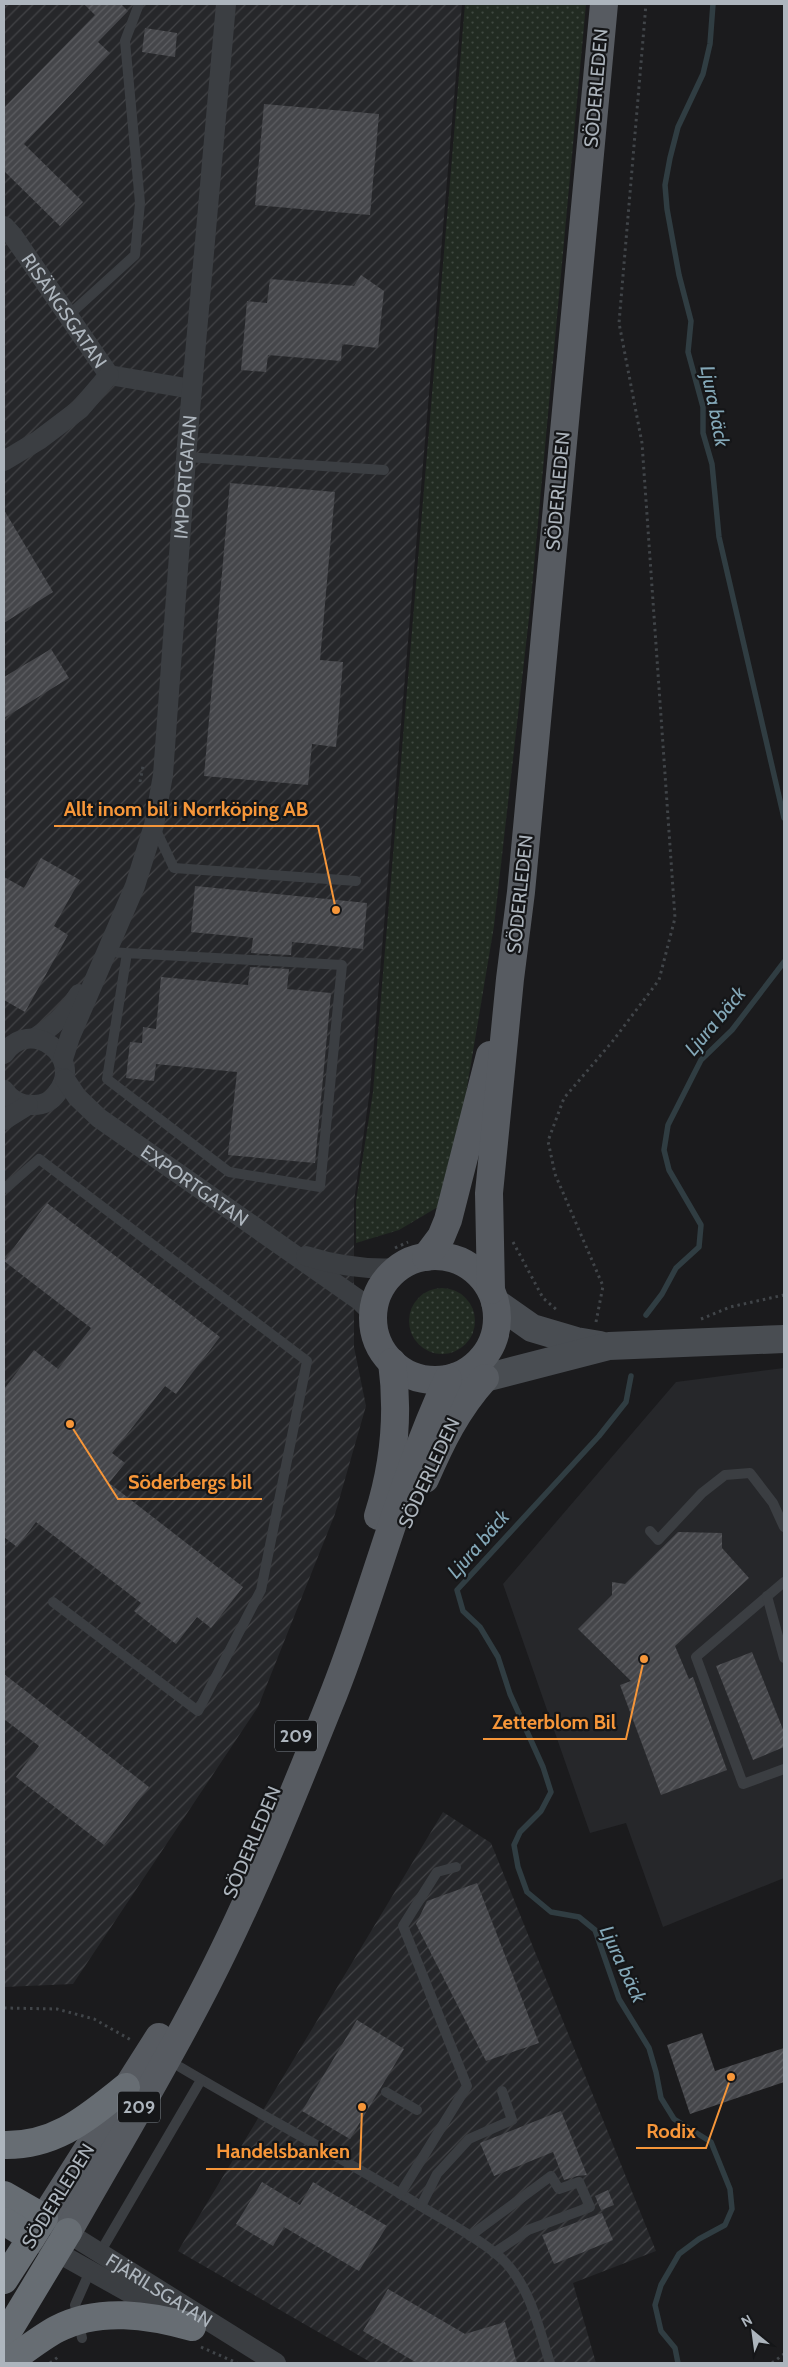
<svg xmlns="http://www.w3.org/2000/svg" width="788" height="2367" font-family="Cabin,sans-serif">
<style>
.built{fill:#26272a}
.industrial{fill:url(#industrial-furrows)}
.green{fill:url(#green-dots)}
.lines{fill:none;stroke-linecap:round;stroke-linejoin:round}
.stream{stroke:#303d42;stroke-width:5.5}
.building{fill:url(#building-hatch)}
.path{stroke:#414549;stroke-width:3;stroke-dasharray:2.5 4;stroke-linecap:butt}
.lane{stroke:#3b3e42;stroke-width:10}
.street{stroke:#3b3e42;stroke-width:20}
.secondary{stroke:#494d52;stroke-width:28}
.primary{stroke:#575b61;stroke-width:28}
.highway{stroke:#676d73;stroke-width:28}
.labels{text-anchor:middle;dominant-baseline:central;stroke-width:4.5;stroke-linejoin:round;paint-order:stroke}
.shield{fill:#151618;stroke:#7f858c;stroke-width:1}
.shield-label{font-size:18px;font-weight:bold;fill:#adb5bd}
.street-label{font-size:19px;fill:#adb5bd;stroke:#151618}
.water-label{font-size:20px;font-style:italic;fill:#84a8b8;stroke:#151618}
.leader{fill:none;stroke:#f69639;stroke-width:2}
.callout-dot{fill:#f69639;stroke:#151618;stroke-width:2}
.callout-label{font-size:20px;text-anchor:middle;font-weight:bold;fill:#f69639;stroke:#151618;stroke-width:4.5;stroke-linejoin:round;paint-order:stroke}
</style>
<defs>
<pattern id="industrial-furrows" width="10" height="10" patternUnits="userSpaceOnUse" patternTransform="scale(1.25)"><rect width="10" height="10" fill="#26272a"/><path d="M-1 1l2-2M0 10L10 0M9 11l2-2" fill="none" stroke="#434447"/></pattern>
<pattern id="green-dots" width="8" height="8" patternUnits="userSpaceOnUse" patternTransform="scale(1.25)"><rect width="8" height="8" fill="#222b22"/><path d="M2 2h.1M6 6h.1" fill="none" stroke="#3f4840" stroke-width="1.8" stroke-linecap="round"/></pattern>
<pattern id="building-hatch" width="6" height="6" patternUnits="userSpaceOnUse" patternTransform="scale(1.25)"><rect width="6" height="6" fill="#45464a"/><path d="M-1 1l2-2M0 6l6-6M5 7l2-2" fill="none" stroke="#5d5e62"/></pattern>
</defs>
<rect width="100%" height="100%" fill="#1b1b1d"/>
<polygon class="built" points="784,1368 784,1878 663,1927 626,1823 590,1833 503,1584 676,1382"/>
<g class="industrial">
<polygon points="4,4 462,4 370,1090 354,1201 354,1347 366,1406 335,1514 258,1707 73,1984 4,1987"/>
<polygon points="443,1812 491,1843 656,2251 573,2283 596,2363 372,2363 178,2251"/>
</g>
<g class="green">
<polygon points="465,4 586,4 530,609 494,926 448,1201 399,1230 356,1243 356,1201 373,1092"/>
<circle cx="442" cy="1321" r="33"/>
</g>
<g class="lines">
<g class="stream">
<polyline points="713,4 710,44 703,74 678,127 670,158 665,185 667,209 679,275 691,321 688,352 703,407 703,433 712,464 719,537 784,818"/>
<polyline points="646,1315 662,1294 676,1268 699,1247 701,1225 669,1170 664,1150 668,1125 701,1060 732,1030 784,962"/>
<polyline points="631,1376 626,1402 599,1436 457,1590 463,1611 480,1627 498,1657 510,1694 543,1767 551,1792 541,1811 520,1832 514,1845 518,1867 527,1892 551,1912 579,1917 595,1930 619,1999 649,2048 656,2072 661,2098 674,2119 711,2142 730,2189 732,2209 725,2225 699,2239 679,2254 661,2285 655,2305 661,2331 675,2348 678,2363"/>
</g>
</g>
<g class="building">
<polygon points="84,4 121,4 128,11 98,42 110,53 24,144 83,202 60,226 4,171 4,108 95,15"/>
<polygon points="145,28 177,33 175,57 142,52"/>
<polygon points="264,104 379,114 370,215 255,205"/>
<polygon points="361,275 384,291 378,348 342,344 341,361 268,355 266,372 241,370 247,301 267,303 270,279 354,286"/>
<polygon points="230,483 335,492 320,660 343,662 336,747 312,744 308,785 204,776"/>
<polygon points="4,510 53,592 4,623"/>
<polygon points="51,649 69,678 4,718 4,677"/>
<polygon points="41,858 80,880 54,926 68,935 25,1012 4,1000 4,877 24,888"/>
<polygon points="195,886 367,903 363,949 292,942 291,955 251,953 253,938 191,932"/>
<polygon points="250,967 289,969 287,989 331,993 315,1163 228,1155 237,1072 156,1064 154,1081 126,1078 130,1042 142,1043 143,1027 156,1029 161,977 248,985"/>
<polygon points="47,1203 220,1337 176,1394 165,1386 112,1453 125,1463 109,1483 243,1587 211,1628 197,1617 176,1644 134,1611 141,1603 36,1522 17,1547 4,1537 4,1389 34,1350 58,1369 91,1328 4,1261"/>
<polygon points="678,1532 722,1533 722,1548 749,1578 675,1646 689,1679 693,1677 727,1770 661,1795 620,1685 631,1681 578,1629 612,1595 612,1582 625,1584"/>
<polygon points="752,1652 784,1732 784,1747 753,1760 716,1666"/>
<polygon points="4,1674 149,1787 104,1845 16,1777 39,1746 4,1719"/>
<polygon points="477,1883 539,2043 486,2061 416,1924 427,1901"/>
<polygon points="357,2020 404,2049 350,2139 302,2111"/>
<polygon points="702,2033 715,2071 784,2048 784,2082 690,2114 667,2045"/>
<polygon points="561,2111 587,2175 577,2176 564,2180 553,2152 494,2176 480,2143"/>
<polygon points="262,2182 300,2205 313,2182 387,2226 359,2271 284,2227 273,2246 236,2224"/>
<polygon points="608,2190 614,2205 601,2210 595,2196"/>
<polygon points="602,2213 613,2240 554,2264 542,2235"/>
<polygon points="388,2289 465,2334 505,2322 517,2363 417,2363 363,2331"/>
</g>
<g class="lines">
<g class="path">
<polyline points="140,782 143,766"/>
<polyline points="513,1242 543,1298 558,1311"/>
<polyline points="395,1248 408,1242"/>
<polyline points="701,1319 730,1307 784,1295"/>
<polyline points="596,1322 603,1286 555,1174 548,1141 564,1098 612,1042 659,980 675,918 642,443 619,323 646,4"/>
<polyline points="4,2008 57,2009 94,2019 131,2040"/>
<polyline points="201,2347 237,2363"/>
<polyline points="50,2363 58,2357"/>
<polyline points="772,2363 784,2354"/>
</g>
<g class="lane">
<polyline points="69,315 135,255 140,203 125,41 139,4"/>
<polyline points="186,457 384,470"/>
<polyline points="154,826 174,868 356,881"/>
<polyline points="108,952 342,965 320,1187 229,1172 107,1079 127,953"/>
<polyline points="4,1186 6,1188 39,1159 307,1361 261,1590 198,1711 53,1602"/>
<polyline points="650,1531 658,1540 702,1493 725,1475 750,1473 773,1503 784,1527"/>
<polyline points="784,1582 696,1657 743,1784 784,1769"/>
<polyline points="767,1596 784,1658"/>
<path d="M180,2067C261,2115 344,2159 424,2208C447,2222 489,2244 506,2263C531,2290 539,2329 550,2363"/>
<polyline points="386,2092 417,2110"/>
<polyline points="400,2194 467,2086 403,1926 437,1872 456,1867"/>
<polyline points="421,2206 437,2174 469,2139 512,2120 502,2091"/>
<polyline points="470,2236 551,2176 559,2189 579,2182 590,2207 528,2230 494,2253"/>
<polyline points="98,2256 201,2080"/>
<polyline points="82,2338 75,2305 91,2269"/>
</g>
<g class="street">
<path id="s1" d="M4,226L13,236L109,375L192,389"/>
<polyline points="4,461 39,440 80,409 109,375"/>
<path d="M35,1038C54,1026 67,1013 79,994"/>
<path d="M4,1054C29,1016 86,1056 57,1093C52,1101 43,1105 34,1105C22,1106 10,1100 4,1090"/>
<path id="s2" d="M63,1059L70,1037L135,886L154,825L163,775L187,445L226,4"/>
<path id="s3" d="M65,1079L77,1097L99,1118L359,1300L374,1315"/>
<polyline points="4,1120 28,1105"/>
<path d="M306,1256C338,1266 366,1270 399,1268"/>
<path id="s4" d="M44,2218L276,2363"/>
<polyline points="44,2245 171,2316"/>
</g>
<g class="secondary">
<polyline points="495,1302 532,1328 576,1341 600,1345"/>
<polyline points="455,1377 485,1378 609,1346 784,1339"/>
</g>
<g class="primary">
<circle cx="435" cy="1318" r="62"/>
<polyline points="426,1257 441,1237 448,1220 490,1055"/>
<polyline points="491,1290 489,1193 510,979 521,892 604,4"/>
<path d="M425,1479C441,1442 457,1409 485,1378"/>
<path d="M378,1516C394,1466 399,1414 392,1362"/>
<polyline points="44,2218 159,2037"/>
<path d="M68,2232C115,2149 165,2067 208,1982C256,1888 295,1790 334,1693C375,1589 401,1480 448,1379"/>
</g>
<g class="highway">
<path d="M4,2145C56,2146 87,2118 126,2087"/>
<polyline points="4,2195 44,2218 4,2280"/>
<polyline points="4,2221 31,2238"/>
<polyline points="4,2338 68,2232"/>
<path d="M7,2363C23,2352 40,2338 57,2329C99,2307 149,2315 192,2327"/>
</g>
</g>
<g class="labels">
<g class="shield">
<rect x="275" y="1720.5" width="42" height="31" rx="4"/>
<rect x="118" y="2091.5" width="42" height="31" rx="4"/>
</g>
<g class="shield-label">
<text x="296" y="1736">209</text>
<text x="139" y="2107">209</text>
</g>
<g class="street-label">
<text transform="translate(596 88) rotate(-85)">SÖDERLEDEN</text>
<text stroke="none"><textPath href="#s1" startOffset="104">RISÄNGSGATAN</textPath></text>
<text stroke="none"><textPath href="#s2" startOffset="601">IMPORTGATAN</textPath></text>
<text transform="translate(558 491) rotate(-85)">SÖDERLEDEN</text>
<text transform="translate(520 894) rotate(-84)">SÖDERLEDEN</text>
<text stroke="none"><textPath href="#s3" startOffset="169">EXPORTGATAN</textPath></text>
<text transform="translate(429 1473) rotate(-65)">SÖDERLEDEN</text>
<text transform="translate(252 1842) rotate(-67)">SÖDERLEDEN</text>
<text transform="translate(58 2196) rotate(-58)">SÖDERLEDEN</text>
<text stroke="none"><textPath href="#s4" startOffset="136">FJÄRILSGATAN</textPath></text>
</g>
<g class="water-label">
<text transform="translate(715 406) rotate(79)">Ljura bäck</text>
<text transform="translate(715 1021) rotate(-50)">Ljura bäck</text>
<text transform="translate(478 1544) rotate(-49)">Ljura bäck</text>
<text transform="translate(623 1964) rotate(65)">Ljura bäck</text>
</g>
</g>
<path class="leader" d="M336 910L318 826H54M70 1424L118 1499H262M644 1659L626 1739H483M731 2077L706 2148H636M362 2107L360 2169H206"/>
<g class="callout-dot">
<circle cx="336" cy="910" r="5"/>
<circle cx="70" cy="1424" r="5"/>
<circle cx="644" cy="1659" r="5"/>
<circle cx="731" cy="2077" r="5"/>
<circle cx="362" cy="2107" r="5"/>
</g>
<g class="callout-label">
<text x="186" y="816">Allt inom bil i Norrköping AB</text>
<text x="190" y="1489">Söderbergs bil</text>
<text x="554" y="1729">Zetterblom Bil</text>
<text x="671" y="2138">Rodix</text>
<text x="283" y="2158">Handelsbanken</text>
</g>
<rect width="788" height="2367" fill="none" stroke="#adb5bd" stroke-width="10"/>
<g transform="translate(753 2332) rotate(331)" stroke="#151618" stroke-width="4" paint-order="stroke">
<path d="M0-4L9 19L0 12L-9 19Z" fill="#adb5bd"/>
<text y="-8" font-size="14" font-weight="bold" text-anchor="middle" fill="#adb5bd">N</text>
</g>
</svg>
